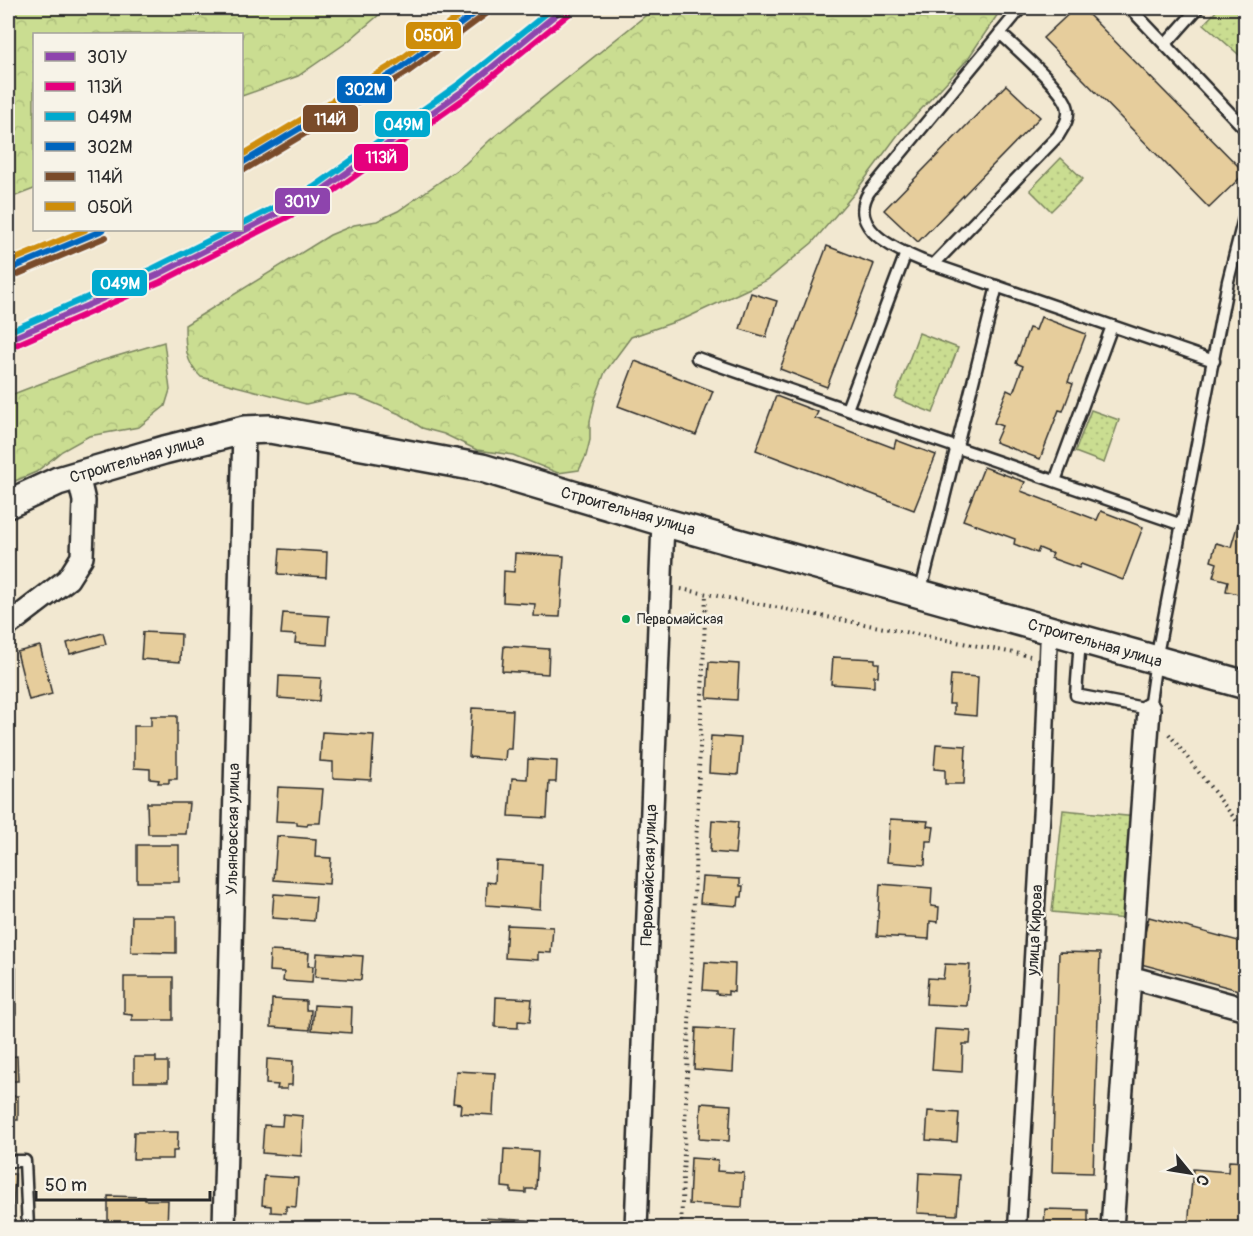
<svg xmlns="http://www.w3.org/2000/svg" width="1253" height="1236" font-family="Pangolin,sans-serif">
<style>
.grass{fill:url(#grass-dots);stroke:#7a845e;stroke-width:1.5}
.forest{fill:url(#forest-crowns);stroke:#7a845e;stroke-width:1.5}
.building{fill:#e6cd9c;stroke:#2b2b2b;stroke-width:1.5}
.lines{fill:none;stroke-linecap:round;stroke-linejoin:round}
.service-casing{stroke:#2b2b2b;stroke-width:15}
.pedestrian-casing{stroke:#2b2b2b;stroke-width:21}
.minor-casing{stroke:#2b2b2b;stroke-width:26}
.tertiary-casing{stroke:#2b2b2b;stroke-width:32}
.path{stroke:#2b2b2b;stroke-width:4;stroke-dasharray:1.5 4.5;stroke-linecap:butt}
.service{stroke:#f7f3e8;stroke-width:10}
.pedestrian{stroke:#f7f3e8;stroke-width:16}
.minor{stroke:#f7f3e8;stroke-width:21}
.tertiary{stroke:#f7f3e8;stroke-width:27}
.rail-1-casing{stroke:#f7f3e8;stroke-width:10}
.rail-2-casing{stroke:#f7f3e8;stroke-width:10}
.rail-3-casing{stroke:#f7f3e8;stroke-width:10}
.rail-4-casing{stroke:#f7f3e8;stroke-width:10}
.rail-5-casing{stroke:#f7f3e8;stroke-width:10}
.rail-6-casing{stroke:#f7f3e8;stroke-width:10}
.rail-1{stroke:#8e44ad;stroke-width:6}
.rail-2{stroke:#e5007d;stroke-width:6}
.rail-3{stroke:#00a9ce;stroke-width:6}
.rail-4{stroke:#0065bd;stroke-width:6}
.rail-5{stroke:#7a4b2a;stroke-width:6}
.rail-6{stroke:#ce8d09;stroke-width:6}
.bus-dot{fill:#00a651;stroke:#f7f3e8;stroke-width:2}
.labels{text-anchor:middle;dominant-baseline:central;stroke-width:4.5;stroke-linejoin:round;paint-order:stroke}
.bus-label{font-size:14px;fill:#2b2b2b;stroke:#f7f3e8;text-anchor:start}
.street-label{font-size:16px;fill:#2b2b2b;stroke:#f7f3e8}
.line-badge{stroke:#f7f3e8;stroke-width:2}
.badge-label{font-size:16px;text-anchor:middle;font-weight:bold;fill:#fff}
</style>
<defs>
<pattern id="grass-dots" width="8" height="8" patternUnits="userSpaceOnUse" patternTransform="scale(1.5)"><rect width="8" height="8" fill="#cadd91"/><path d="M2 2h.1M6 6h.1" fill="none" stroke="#aebe7d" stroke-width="1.8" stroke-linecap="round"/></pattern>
<pattern id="forest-crowns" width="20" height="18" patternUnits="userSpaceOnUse" patternTransform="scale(1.5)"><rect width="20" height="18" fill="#cadd91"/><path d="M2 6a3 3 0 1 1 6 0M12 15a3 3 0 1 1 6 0" fill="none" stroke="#aebe7d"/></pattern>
</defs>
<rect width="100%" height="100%" fill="#f2e8d1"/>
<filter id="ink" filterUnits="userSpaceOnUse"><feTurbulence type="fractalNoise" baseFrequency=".0167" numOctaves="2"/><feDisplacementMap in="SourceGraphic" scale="12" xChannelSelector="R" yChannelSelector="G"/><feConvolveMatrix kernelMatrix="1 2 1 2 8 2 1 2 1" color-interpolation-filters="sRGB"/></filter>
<g filter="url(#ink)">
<g class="grass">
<polygon points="1219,8 1245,8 1245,60 1204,24"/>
<polygon points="1061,158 1083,179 1051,211 1030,190"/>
<polygon points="919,333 958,348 933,413 895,398"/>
<polygon points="1091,410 1119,420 1104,463 1075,452"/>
<polygon points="1063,810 1137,817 1126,919 1052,912"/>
</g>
<g class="forest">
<polygon points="8,8 387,8 346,43 298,76 242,96 242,34 34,34 34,189 8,199"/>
<path d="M655,8H1002L967,60L900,132L853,195L812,243L767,280L686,318L631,337L605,372L595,399L590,421V440L586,456L579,470L558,473L513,455L477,450L444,434L422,428L402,415L357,396L345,395L306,404L201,377C185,363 185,344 185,325L330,235L354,225L377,221L398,211L465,164L490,140Z"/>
<polygon points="164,342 170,390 165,406 139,427 89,436 62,451 36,472 8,484 8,396 97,362"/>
</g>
<g class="building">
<polygon points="1075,8 1082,8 1245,173 1209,208 1043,38"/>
<polygon points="1006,85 1040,117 918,242 884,210"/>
<polygon points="827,246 874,264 827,387 780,369"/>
<polygon points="751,293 777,301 766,337 740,329"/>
<polygon points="1041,317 1086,334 1068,382 1073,384 1063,411 1059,410 1040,459 995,442 1002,426 994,423 1007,390 1013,393 1023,366 1016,363 1029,328 1036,330"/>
<polygon points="635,361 713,391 696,435 618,406"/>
<polygon points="776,396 818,412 815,418 894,448 896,440 936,455 914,510 756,450"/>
<polygon points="984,467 1025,482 1021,491 1097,520 1101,511 1143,527 1123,580 1081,564 1079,568 1051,558 1053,554 1039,548 1037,553 1014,544 1015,539 963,520"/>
<polygon points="1239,520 1246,522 1246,596 1226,591 1228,581 1213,577 1217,563 1211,561 1216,543 1231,547"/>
<polygon points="280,549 327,552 326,577 278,574"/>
<polygon points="515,553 564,556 560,617 534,616 535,604 503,602 504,571 514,572"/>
<polygon points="283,613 329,616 327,645 295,643 296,635 281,634"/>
<polygon points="143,632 181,634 180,662 141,659"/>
<polygon points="103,633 106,644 70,654 67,643"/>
<polygon points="40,646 52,694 29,700 17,652"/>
<polygon points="504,646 549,649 548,674 502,671"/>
<polygon points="833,657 875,659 875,663 879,663 878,676 874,676 874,687 831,684"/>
<polygon points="709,662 739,664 737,700 707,698"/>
<polygon points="951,675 978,677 976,716 954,714 954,704 949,704"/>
<polygon points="279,676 321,678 319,701 278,698"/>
<polygon points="472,708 513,710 511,749 506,749 505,760 469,757"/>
<polygon points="151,716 177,716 177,779 169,779 169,783 158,783 159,780 150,779 150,769 134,768 134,726 151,726"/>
<polygon points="322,732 374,735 371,780 333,778 333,762 320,761"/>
<polygon points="711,736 741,738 738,775 709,773"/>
<polygon points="936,744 966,746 964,784 945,784 945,770 934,769"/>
<polygon points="528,759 557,761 556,782 549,782 547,818 509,816 512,778 527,779"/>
<polygon points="278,787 323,789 320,823 308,823 307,826 297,825 297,822 276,821"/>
<polygon points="147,803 189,803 186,834 148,834"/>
<polygon points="890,819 928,821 927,826 934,827 932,841 926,841 925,865 887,862"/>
<polygon points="712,820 738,822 735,854 710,852"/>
<polygon points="277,836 316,839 315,857 331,858 329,884 274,880"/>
<rect x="137" y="845" width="42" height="37"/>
<polygon points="496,861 542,864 540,909 486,905 487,882 495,883"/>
<polygon points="702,877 740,879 740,886 743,886 742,897 739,897 738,906 700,903"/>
<polygon points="880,884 932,888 931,906 939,907 938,922 930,921 929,939 877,936"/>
<polygon points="274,894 316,897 314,921 272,918"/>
<polygon points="132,916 176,916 176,953 131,952"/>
<polygon points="1149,917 1246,943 1246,992 1137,963"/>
<polygon points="507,925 553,927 551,953 538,952 538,960 505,958"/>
<polygon points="270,951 309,953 308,966 313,966 312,983 283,981 284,972 269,971"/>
<polygon points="1059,952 1100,953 1093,1173 1052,1172"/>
<polygon points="317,953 363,956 361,980 315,977"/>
<polygon points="705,962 735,964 734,992 728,991 728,995 716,994 716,991 703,990"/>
<polygon points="945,964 970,965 967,1006 926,1004 928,978 943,979"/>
<rect x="8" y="968" width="8" height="46"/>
<polygon points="124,977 173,977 173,1020 132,1020 132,1015 124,1014"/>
<polygon points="496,997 532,999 530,1022 518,1021 518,1028 495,1027"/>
<polygon points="272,999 306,1001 306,1010 311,1010 310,1030 271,1027"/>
<polygon points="314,1005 352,1007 351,1033 312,1030"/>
<polygon points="696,1028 735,1030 733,1072 694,1069"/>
<polygon points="935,1029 971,1031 970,1044 963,1044 962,1072 932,1070"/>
<polygon points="17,1056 18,1081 8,1081 8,1057"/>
<polygon points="134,1057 156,1057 156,1062 168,1062 168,1082 134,1082"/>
<polygon points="267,1059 293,1061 292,1085 287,1085 287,1089 277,1089 278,1085 266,1084"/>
<polygon points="456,1071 495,1073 493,1115 460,1113 461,1104 453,1103"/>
<rect x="8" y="1096" width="10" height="24"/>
<polygon points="701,1103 731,1105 729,1141 699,1139"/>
<polygon points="928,1111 959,1113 957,1142 926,1140"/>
<polygon points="283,1114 303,1116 301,1156 262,1153 264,1125 282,1126"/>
<polygon points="134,1132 178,1132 177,1151 173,1151 173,1159 133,1159"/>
<polygon points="504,1149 538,1151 536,1189 526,1189 526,1193 511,1192 511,1188 502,1187"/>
<polygon points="691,1158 718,1160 717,1171 744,1173 742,1207 689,1204"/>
<polygon points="1229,1161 1246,1162 1246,1197 1242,1197 1239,1228 1188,1228 1193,1169 1228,1172"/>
<polygon points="919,1173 960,1175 957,1215 917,1213"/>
<polygon points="8,1174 15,1174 12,1228 8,1228"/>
<polygon points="264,1176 298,1178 296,1207 286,1206 286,1213 271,1212 271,1206 262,1205"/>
<polygon points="108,1196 145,1197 145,1200 168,1200 167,1228 108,1228"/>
<polygon points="1045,1209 1088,1210 1088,1228 1044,1228"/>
<polygon points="481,1218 536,1221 535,1228 480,1228"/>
</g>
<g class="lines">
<g class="service-casing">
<g id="service">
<path d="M1021,8L869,192C847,228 894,249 923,261L1214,361"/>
<polyline points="1130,8 1246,130"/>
<polyline points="1165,45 1198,8"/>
<path d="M933,265L1058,136C1063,127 1069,120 1068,110C1067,91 1015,48 1000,33"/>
<polyline points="697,358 1182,525"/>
<polyline points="847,409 906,253"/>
<polyline points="1055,481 1112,326"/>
<polyline points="920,594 997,286"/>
<polyline points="1080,639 1076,695 1149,709 1156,660 1228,281 1246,210"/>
<polyline points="8,1161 25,1161 28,1228"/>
</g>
</g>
<g class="pedestrian-casing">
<polyline id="pedestrian" points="1017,1228 1043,789 1049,630"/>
</g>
<g class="minor-casing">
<g id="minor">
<polyline points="8,625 68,579 82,557 84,501 78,475"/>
<polyline points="1149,709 1130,977 1246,1009"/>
<polyline points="224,1228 244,430"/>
<polyline points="636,1228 663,522"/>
<polyline points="1112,1228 1130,977"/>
</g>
</g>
<g class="tertiary-casing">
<polyline id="tertiary" points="8,504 58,481 164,450 244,430 270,429 482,468 663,522 1246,685"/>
</g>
<g class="path">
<polyline points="681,589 1030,656"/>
<polyline points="1169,734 1246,833"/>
<polyline points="681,1228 706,593"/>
</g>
<use href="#service" class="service"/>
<use href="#pedestrian" class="pedestrian"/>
<use href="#minor" class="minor"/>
<use href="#tertiary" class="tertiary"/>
<g class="rail-1-casing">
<polyline id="rail-1" points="8,340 157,275 318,193 464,90 564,8"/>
</g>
<g class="rail-2-casing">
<polyline id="rail-2" points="11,347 160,282 321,200 468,96 569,14"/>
</g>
<g class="rail-3-casing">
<g id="rail-3">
<polyline points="242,224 314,187 459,84 553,8"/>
<polyline points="8,332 154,268 230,230"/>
</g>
</g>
<g class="rail-4-casing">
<g id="rail-4">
<polyline points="242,163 401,68 482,8"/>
<polyline points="8,270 103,230"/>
</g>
</g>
<g class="rail-5-casing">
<g id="rail-5">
<polyline points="246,169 405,74 486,14"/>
<polyline points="11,277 106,237"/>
</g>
</g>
<g class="rail-6-casing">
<g id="rail-6">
<polyline points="242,155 397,62 470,8"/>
<polyline points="8,262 85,230"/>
</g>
</g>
<use href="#rail-1" class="rail-1"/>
<use href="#rail-2" class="rail-2"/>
<use href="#rail-3" class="rail-3"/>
<use href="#rail-4" class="rail-4"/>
<use href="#rail-5" class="rail-5"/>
<use href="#rail-6" class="rail-6"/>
</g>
</g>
<circle class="bus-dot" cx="626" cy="619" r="5"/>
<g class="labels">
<g class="bus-label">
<text x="637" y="619">Первомайская</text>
</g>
<g class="street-label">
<text transform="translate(137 459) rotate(-16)">Строительная улица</text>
<text transform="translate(628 511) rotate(16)">Строительная улица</text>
<text transform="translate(1095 643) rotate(16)">Строительная улица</text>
<text transform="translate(233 829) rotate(-89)">Ульяновская улица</text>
<text transform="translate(649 875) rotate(-88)">Первомайская улица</text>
<text transform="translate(1035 930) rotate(-87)">улица Кирова</text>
</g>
</g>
<g class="line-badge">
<rect x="405" y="21" width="57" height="29" rx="6" fill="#ce8d09"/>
<rect x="336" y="75" width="57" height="29" rx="6" fill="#0065bd"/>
<rect x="302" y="104" width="57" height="29" rx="6" fill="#7a4b2a"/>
<rect x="374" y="110" width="57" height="28" rx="6" fill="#00a9ce"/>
<rect x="353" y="143" width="56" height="29" rx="6" fill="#e5007d"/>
<rect x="274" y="187" width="57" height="28" rx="6" fill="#8e44ad"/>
<rect x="91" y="269" width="57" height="28" rx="6" fill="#00a9ce"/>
</g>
<g class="badge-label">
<text x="433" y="41">050Й</text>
<text x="365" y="95">302М</text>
<text x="330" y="125">114Й</text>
<text x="403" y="130">049М</text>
<text x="381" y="163">113Й</text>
<text x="302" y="207">301У</text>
<text x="120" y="289">049М</text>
</g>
<rect width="1253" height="1236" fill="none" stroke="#f7f3e8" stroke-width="30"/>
<rect x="15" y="15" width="1223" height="1206" fill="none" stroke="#2b2b2b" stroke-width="2" filter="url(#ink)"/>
<rect x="33" y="33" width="210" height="198" fill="#f7f3e8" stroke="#a5a39c" stroke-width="1.5"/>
<rect x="45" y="52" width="30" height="9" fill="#8e44ad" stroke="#a5a39c" stroke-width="1.5"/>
<text x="87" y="63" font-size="18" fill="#2b2b2b">301У</text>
<rect x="45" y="82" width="30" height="9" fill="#e5007d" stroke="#a5a39c" stroke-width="1.5"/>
<text x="87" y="93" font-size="18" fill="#2b2b2b">113Й</text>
<rect x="45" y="112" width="30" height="9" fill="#00a9ce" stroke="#a5a39c" stroke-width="1.5"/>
<text x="87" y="123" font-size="18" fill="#2b2b2b">049М</text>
<rect x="45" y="142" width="30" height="9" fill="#0065bd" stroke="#a5a39c" stroke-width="1.5"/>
<text x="87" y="153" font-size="18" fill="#2b2b2b">302М</text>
<rect x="45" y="172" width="30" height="9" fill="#7a4b2a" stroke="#a5a39c" stroke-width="1.5"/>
<text x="87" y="183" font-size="18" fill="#2b2b2b">114Й</text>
<rect x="45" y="202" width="30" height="9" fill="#ce8d09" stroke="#a5a39c" stroke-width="1.5"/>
<text x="87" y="213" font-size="18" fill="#2b2b2b">050Й</text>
<g transform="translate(1190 1173) rotate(120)" stroke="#f7f3e8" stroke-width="4.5" paint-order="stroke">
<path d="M0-4.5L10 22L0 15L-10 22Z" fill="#2b2b2b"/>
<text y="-9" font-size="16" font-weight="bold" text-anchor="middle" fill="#2b2b2b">С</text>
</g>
<path d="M36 1191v9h174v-9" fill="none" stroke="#2b2b2b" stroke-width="3"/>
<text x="45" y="1191" font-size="18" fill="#2b2b2b" stroke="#f7f3e8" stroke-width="4.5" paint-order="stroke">50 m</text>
</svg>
